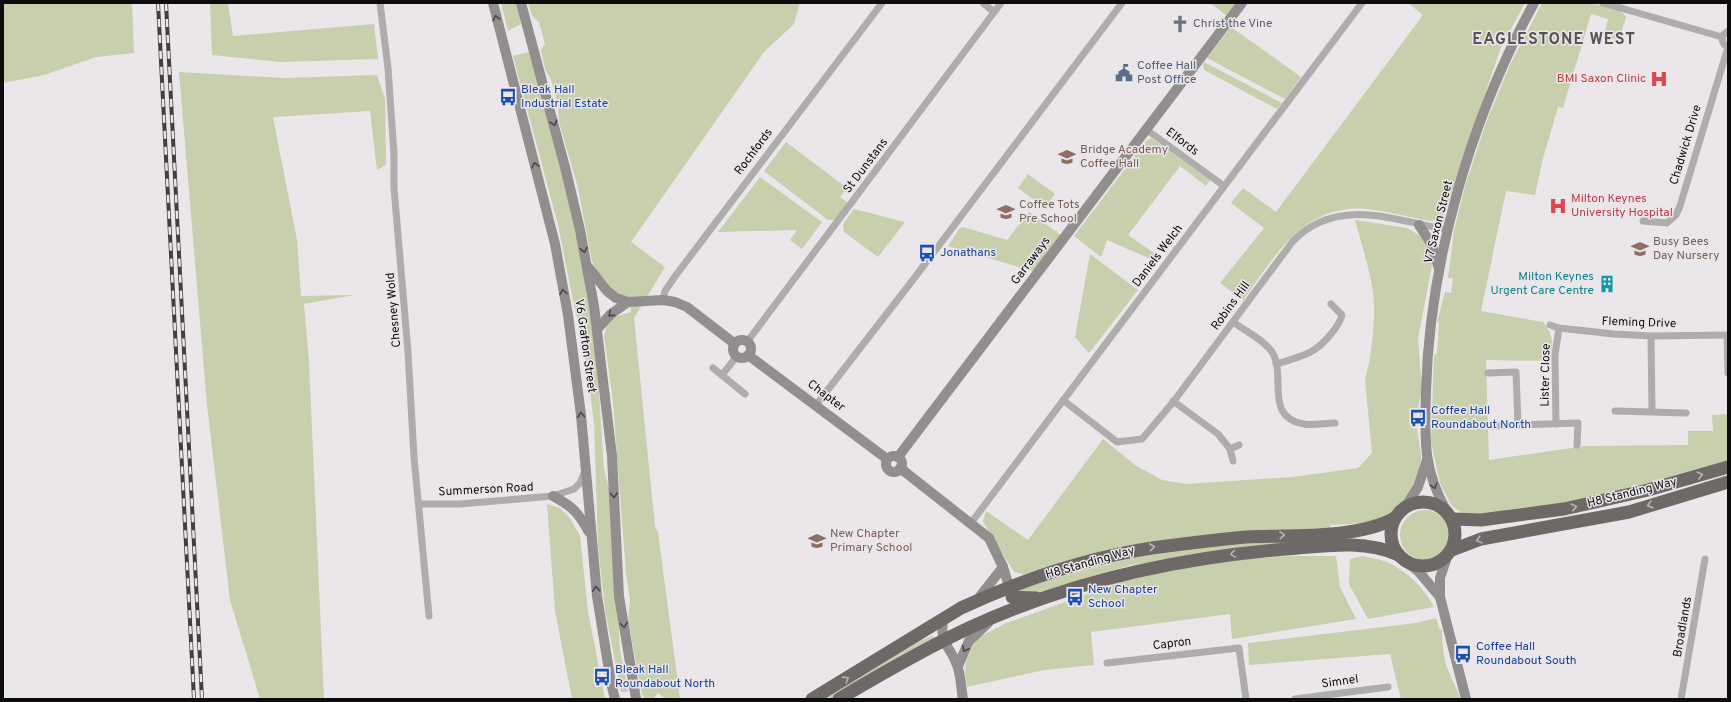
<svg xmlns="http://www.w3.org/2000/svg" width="1731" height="702" font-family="Overpass,sans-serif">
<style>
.green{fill:#c7cfad}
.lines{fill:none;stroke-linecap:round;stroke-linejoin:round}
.street{stroke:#afacac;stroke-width:7}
.secondary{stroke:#938e8e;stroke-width:10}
.highway{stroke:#6e6867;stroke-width:13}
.rail-casing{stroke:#413f41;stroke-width:4}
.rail{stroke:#ebe6ea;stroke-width:2.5;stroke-dasharray:8;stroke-linecap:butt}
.oneway{stroke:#494647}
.oneway2{stroke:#b9b4b6}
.labels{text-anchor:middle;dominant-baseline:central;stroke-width:3;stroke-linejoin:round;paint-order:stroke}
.worship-label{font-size:12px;fill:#5b616d;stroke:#ebe6ea;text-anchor:start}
.service-label{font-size:12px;fill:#4e5e75;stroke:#ebe6ea;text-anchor:start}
.health-label{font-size:12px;fill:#be3a42;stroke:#ebe6ea;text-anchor:end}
.transit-label{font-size:12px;fill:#164399;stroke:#ebe6ea;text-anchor:start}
.street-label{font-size:12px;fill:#0d0c0d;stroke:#ebe6ea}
.education-label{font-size:12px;fill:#785e54;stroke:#ebe6ea;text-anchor:start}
.culture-label{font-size:12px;fill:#0d838f;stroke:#ebe6ea;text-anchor:end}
.district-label{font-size:16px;font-weight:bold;letter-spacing:1px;fill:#565256;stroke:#ebe6ea}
</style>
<rect width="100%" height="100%" fill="#ebe6ea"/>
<g class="green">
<polygon points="3,3 132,3 134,53 96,57 44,75 3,83"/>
<polygon points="210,3 228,3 233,36 374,24 378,59 280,62 212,55"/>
<polygon points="501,3 518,3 521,24 508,31"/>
<polygon points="528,3 800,3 794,24 764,52 631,242 665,267 634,318 655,526 658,532 680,699 666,699 658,693 653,699 646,699 642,694 628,620 630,601 626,573 613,402 604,336 607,325 614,317 631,312 630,300 613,293 598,273 592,261 578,188 559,122 558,105 551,80 545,69 541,50 545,44 539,22 532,16"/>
<polygon points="1210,3 1238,3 1228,17"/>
<path d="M1408,3H1525L1501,47L1444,215L1438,220L1430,221C1407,217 1370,206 1348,209C1296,215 1271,262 1243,300L1220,283L1264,228L1231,203L1243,188L1276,212L1423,15Z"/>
<path d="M1542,3C1559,3 1617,0 1626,17L1619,40L1600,35L1601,31H1605L1608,19L1591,14L1563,108L1558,107L1542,162L1535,195L1506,191L1481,311L1543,322C1555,337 1552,343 1550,361L1486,360L1489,460L1585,446L1688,445V431H1713L1712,415L1728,414V463L1682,476L1535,510L1534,506L1505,510L1506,514H1463L1451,505L1440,483L1431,442L1434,354H1437L1439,323L1437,322L1445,292L1451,293L1453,278H1448L1454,230L1466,183L1486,123L1510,65Z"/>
<polygon points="1231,27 1301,77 1285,99 1207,58"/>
<polygon points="530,52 574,217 596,348 604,469 610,493 620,649 628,692 621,692 605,610 598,545 594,423 583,336 575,310 558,225 513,56"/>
<polygon points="1204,62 1282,103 1277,109 1204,70 1203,65"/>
<polygon points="179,72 284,78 377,75 385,99 386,165 377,170 370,111 273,117 297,240 301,296 354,295 304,304 309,361 324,699 260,699 230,600 207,405"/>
<polygon points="1151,138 1210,180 1206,186 1180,166 1128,235 1157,255 1153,260 1107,240 1101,257 1074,236 1147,140"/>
<polygon points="786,142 847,188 840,197 848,203 834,220 828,220 764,171"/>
<polygon points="1028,174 1055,194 1045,208 1018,188"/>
<polygon points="760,177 822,222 802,249 790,240 797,230 718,232"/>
<polygon points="854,209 905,222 878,257 844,232 843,224"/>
<polygon points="1029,212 1062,236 1037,269 1032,271 948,246 960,228 963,227 1007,240"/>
<path d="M1355,220L1407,228L1419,235L1430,249L1432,265L1418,339L1422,389L1417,411H1413V428L1417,429C1418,439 1421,449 1421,460C1420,477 1403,508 1388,517C1375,524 1345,524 1330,525V529L1245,533L1027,575L1014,572L983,522L986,511L1028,540L1103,439L1135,465L1162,480L1186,484L1292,477L1358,468L1372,453L1365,380C1372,357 1377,310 1372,286C1368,264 1361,242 1355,220Z"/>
<polygon points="1090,254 1138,290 1089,353 1075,337"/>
<polygon points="547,504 560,508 570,518 580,536 588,611 605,699 572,699 555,611"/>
<circle cx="1425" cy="535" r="25"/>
<path d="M1329,539L1131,565L1026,596L1018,591C1064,574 1111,562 1159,553C1214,543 1272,542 1329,539Z"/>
<polygon points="1289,556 1336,556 1340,587 1356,619 1232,639 1230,614 1091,632 1094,665 1044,670 967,687 965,672 966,662 976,639 1004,624 1123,581 1180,569 1227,561"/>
<path d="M1362,556C1370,558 1379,559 1387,562C1407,571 1424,588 1434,607L1368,619L1349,584L1350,559Z"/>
<path d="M1436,618L1440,630L1442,629C1442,643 1443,657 1448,670C1452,680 1457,688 1460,699H1401L1390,654L1249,665L1248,643L1416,623Z"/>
<polygon points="932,636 936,638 833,699 824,699 920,641"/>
</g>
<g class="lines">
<g class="street">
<polyline points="380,3 388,68 394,154 394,188 408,352 414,457 429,616"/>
<polyline points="983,3 994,12"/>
<polyline points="1603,3 1722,37"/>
<path d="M1728,31L1723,35C1721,40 1723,45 1728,47"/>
<polyline points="1147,130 1224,186"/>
<polyline points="1643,221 1667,223 1676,215 1680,206 1728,47"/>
<polyline points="663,300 665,291 676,275 882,3"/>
<path d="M1233,322C1245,331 1263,339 1272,352C1287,375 1263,417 1304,424C1313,426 1325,423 1335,423"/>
<polyline points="1550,325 1559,328 1614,334 1651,336 1728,335"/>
<polyline points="1727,335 1728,373"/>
<polyline points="1651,336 1652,411"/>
<polyline points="747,342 1001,3"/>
<path d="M1276,364C1302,356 1314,355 1331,334C1336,328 1340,323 1342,315L1331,304"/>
<polyline points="713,368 745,394"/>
<polyline points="1488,373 1516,372 1518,425"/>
<polyline points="722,375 737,356"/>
<path d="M1063,400L1117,442L1142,439L1174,401L1293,241C1337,196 1394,220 1448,230"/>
<polyline points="1173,401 1218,434 1230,449 1233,461"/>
<polyline points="816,405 909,285 1122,3"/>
<polyline points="1615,411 1686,413"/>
<polyline points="1556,424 1555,355 1559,328"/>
<polyline points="1491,426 1578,423 1577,445"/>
<polyline points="1230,449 1239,445"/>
<polyline points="420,504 460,504 553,496 574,489 580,483 585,471"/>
<polyline points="971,523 1362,3"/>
<polyline points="1107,663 1239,648 1246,699"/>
<polyline points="1295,699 1388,687"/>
<polyline points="1681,699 1705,559"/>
</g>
<g class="secondary">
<polyline points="493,3 555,244 568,315 581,415 597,596 611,683 615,699"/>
<polyline points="521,3 566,171 580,230 594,306 612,456 619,596 636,699"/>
<polyline points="1419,225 1432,245 1439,269"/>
<polyline points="589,268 607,291 616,298 628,302 663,300 675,302 687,307 735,344"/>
<polyline points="597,329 611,314 628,302"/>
<circle cx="742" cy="349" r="9"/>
<polyline points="748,355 887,459"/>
<circle cx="894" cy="464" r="8"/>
<polyline points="898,457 1242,3"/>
<polyline points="900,468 989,538 1003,567 1011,593"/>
<path d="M553,496C573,507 578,512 589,532"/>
<polyline points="1406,506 1418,487 1427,460"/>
<path d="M1446,510C1422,467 1425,437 1426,390C1430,258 1471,118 1534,3"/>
<polyline points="1447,557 1440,578 1440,597 1466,699"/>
<polyline points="1408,563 1419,572 1440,597"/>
<polyline points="977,600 1003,567"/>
<path d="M943,619C940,647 949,643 957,665C961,675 961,688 963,699"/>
<polyline points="958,666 969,641 988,623"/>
</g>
<g class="highway">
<circle cx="1423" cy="534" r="32"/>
<polyline points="1452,519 1481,520 1564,509 1648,490 1728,467"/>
<polyline points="1452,550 1481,539 1629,512 1728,482"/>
<polyline points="1012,597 1036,598"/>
<path d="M812,699L961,608C1028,577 1102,553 1175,545C1199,542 1223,539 1247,537C1291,535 1358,539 1395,518"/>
<path d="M839,699C881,674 924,649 969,628C1068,582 1177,558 1286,549C1324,546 1363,539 1399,555"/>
</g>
<g class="rail-casing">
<g id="rail">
<polyline points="158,3 194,699"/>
<polyline points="166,3 202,699"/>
</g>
</g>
<use href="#rail" class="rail"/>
</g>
<defs><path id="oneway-chevron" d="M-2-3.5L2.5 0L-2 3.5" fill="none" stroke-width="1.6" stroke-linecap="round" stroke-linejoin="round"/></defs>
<g class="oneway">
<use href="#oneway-chevron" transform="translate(496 18) rotate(-103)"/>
<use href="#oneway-chevron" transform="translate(554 123) rotate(74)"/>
<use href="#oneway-chevron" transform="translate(535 165) rotate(-104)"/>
<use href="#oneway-chevron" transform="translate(584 250) rotate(80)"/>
<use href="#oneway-chevron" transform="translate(563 292) rotate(-100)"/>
<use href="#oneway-chevron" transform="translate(611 314) rotate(140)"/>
<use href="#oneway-chevron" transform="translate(581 415) rotate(-95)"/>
<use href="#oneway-chevron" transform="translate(1434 486) rotate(73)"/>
<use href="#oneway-chevron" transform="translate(614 495) rotate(87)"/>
<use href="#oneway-chevron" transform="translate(596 589) rotate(-96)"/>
<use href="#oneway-chevron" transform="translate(624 625) rotate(81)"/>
<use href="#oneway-chevron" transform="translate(965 649) rotate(116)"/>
</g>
<g class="oneway2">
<use href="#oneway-chevron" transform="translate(1700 475) rotate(-15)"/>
<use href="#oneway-chevron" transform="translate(1650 505) rotate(164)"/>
<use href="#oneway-chevron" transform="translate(1574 507) rotate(-13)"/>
<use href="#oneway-chevron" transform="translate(1282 535) rotate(-3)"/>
<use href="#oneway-chevron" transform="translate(1479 540) rotate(162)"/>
<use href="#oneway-chevron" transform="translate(1152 547) rotate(-7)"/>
<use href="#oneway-chevron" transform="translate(1233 554) rotate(171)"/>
<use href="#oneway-chevron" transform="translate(846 679) rotate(-32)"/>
</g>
<defs>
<g id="church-bare" transform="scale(1.38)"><path d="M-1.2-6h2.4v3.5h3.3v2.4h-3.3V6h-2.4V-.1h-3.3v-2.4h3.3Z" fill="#6b7280" stroke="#ebe6ea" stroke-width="2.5" paint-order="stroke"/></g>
<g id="civic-bare" transform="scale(1.38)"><path d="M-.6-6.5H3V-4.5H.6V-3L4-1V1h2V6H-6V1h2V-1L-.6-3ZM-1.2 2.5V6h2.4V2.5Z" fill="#5c6f8a" stroke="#ebe6ea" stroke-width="2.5" paint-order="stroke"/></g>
<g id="hospital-bare" transform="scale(1.38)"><path d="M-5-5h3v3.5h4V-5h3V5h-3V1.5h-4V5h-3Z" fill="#e0444e" stroke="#ebe6ea" stroke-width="2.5" paint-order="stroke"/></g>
<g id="bus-bare" transform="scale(1.38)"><path d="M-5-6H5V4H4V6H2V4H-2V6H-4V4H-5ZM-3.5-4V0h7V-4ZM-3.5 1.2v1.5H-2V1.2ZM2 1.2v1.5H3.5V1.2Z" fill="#1a4fb4" stroke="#ebe6ea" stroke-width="2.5" paint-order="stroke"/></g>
<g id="school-bare" transform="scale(1.38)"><path d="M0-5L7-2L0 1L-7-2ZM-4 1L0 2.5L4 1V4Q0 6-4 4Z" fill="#8d6e63" stroke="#ebe6ea" stroke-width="2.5" paint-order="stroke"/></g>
<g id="building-bare" transform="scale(1.38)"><path d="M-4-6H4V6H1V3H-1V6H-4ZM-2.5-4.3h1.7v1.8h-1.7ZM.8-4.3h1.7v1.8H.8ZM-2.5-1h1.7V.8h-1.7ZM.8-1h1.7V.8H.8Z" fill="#0f9aa8" stroke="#ebe6ea" stroke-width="2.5" paint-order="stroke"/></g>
</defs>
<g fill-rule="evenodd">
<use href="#church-bare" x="1180" y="24"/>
<use href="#civic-bare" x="1124" y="73"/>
<use href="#hospital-bare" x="1659" y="79"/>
<use href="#bus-bare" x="508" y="97"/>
<use href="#school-bare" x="1067" y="157"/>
<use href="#hospital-bare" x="1558" y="206"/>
<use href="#school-bare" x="1006" y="212"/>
<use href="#school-bare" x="1640" y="249"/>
<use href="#bus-bare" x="927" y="253"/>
<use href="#building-bare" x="1607" y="284"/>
<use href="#bus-bare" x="1418" y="418"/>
<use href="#school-bare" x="817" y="541"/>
<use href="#bus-bare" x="1075" y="597"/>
<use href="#bus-bare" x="1463" y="654"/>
<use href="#bus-bare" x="602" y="677"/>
</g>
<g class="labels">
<g class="worship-label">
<text x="1193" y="24">Christ the Vine</text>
</g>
<g class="service-label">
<text x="1137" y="66">Coffee Hall<tspan x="1137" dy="14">Post Office</tspan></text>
</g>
<g class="health-label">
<text x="1646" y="79">BMI Saxon Clinic</text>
<text x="1571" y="199" text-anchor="start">Milton Keynes<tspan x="1571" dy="14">University Hospital</tspan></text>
</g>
<g class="transit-label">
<text x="521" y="90">Bleak Hall<tspan x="521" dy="14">Industrial Estate</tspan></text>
<text x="940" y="253">Jonathans</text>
<text x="1431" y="411">Coffee Hall<tspan x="1431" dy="14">Roundabout North</tspan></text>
<text x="1088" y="590">New Chapter<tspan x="1088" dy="14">School</tspan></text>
<text x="1476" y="647">Coffee Hall<tspan x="1476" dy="14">Roundabout South</tspan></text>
<text x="615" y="670">Bleak Hall<tspan x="615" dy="14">Roundabout North</tspan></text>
</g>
<g class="street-label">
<text transform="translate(1182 142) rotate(37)">Elfords</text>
<text transform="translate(1686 145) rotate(-73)">Chadwick Drive</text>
<text transform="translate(754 152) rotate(-53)">Rochfords</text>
<text transform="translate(866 166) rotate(-53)">St Dunstans</text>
<text transform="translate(1439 222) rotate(-76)">V7 Saxon Street</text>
<text transform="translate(1158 256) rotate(-53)">Daniels Welch</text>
<text transform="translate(1031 261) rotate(-53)">Garraways</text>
<text transform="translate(1231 306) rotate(-54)">Robins Hill</text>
<text transform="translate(394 310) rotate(-95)">Chesney Wold</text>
<text transform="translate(1639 323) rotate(2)">Fleming Drive</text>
<text transform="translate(585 346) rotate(82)">V6 Grafton Street</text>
<text transform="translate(1546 375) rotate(-89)">Lister Close</text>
<text transform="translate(826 396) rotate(37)">Chapter</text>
<text transform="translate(486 490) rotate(-3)">Summerson Road</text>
<text transform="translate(1632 493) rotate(-14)">H8 Standing Way</text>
<text transform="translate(1090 563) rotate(-16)">H8 Standing Way</text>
<text transform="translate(1683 627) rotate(-80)">Broadlands</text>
<text transform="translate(1172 644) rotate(-7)">Capron</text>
<text transform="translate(1340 682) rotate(-8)">Simnel</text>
</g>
<g class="education-label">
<text x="1080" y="150">Bridge Academy<tspan x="1080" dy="14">Coffee Hall</tspan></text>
<text x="1019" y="205">Coffee Tots<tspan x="1019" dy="14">Pre School</tspan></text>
<text x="1653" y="242">Busy Bees<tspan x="1653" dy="14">Day Nursery</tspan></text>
<text x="830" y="534">New Chapter<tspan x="830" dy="14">Primary School</tspan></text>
</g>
<g class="culture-label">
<text x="1594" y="277">Milton Keynes<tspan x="1594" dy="14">Urgent Care Centre</tspan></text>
</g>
<g class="district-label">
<text x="1554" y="40">EAGLESTONE WEST</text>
</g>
</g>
<rect width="1731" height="702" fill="none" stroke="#0d0c0d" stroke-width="8"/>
</svg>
